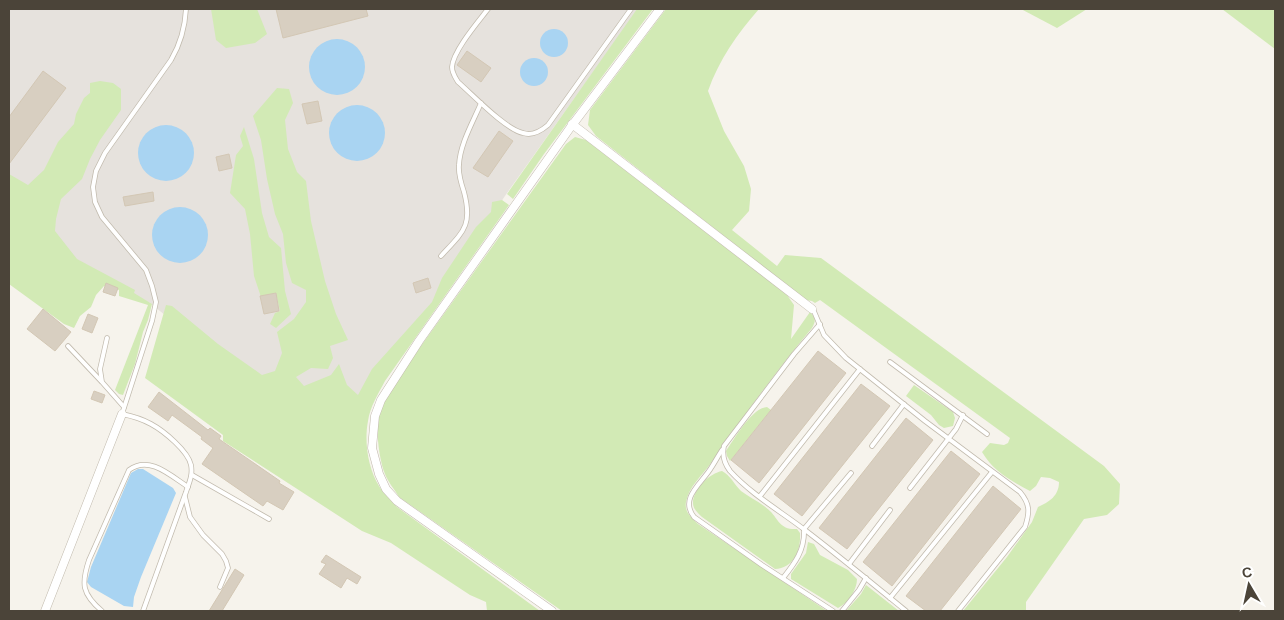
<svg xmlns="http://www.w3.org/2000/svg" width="1284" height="620" font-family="Barlow,sans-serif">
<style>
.industrial{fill:#e6e2dd}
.green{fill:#d2eab5}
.water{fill:#a9d4f2}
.building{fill:#d8cfc1;stroke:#d3c7b4}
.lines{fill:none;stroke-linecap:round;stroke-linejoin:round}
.lane-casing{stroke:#c2bbae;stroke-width:5.5}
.street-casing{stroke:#c2bbae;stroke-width:9}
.lane{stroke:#fff;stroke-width:4}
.street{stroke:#fff;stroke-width:8}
</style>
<rect width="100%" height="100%" fill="#f6f3ec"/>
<polygon class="industrial" points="9,9 638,9 507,193 394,360 326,445 150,303 9,229"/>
<g class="green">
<polygon points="211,9 257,9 267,34 255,43 226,48 216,40"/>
<polygon points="637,9 653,9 544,154 513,199 507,194"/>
<path d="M666,9H759C737,34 719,60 708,91L724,131L744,166L751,189L749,211L732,230L777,266L785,255L821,258L1104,466L1120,484L1119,504L1107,515L1084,519L1026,602V611H963L1007,557L1032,522L1038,507C1049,502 1059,496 1059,482L1050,478L1041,477L1036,486L1030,491C1011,481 993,471 982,452L990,443L1004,445L1008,443L1010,438L820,300L815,303L812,301L806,300L596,136L588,125L590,110Z"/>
<polygon points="1021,9 1087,9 1057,28"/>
<polygon points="1222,9 1275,9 1275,49"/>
<polygon points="100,81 113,83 121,89 121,110 100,140 90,159 82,179 61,199 56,219 55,231 77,259 135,290 134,293 152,304 148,320 143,332 135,364 123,395 119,394 115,390 148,305 119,296 119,290 104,286 96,295 91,307 80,316 74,328 64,324 9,284 9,174 28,185 44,170 58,142 74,124 76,114 84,98 90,93 90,83"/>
<path d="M277,88L289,89L293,103L285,120L288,149L297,172L306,181L311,221L325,281L336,314L348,340L330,346L333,358L328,369L311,368L296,377L304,386L331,375L339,364L347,385L358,395L372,369L432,302L442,278L476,227L491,212L492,202L502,200L509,205L385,381C378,394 370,407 368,421C364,442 368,468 379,486C383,493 391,500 397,507L540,611H487L486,602L470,595L391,543L362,531L223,441V435L145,378L166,305L172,306L218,344L262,375L275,371L282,353L277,332L294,319L306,302V290L292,283L286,263L283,234L275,214L267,179L261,140L253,116Z"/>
<polygon points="244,127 254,159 262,213 269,237 281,248 285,291 291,314 276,328 270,324 275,313 280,311 276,293 261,297 254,276 250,234 245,209 230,193 236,155 243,146 240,136"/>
<path d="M575,137L586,140L787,295L794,305L791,339L810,312C816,318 816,321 812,328C776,371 743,417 711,463C702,476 689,486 686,502C684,512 692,518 698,524L827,611H562L399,497C395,490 388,482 385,474C379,460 375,426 379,411C384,397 395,383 403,371L566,144Z"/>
<polygon points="914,385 953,412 955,418 953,426 944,428 939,425 931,415 906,396"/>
<path d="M767,407L771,410L730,461L727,456L726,451C735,438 752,408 767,407Z"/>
<path d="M722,471C731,476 734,484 741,491C750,498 762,503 770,511C779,520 780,530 797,529L800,533C801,550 794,568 775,569L702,517C698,513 693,509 693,503C693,489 710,473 722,471Z"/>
<path d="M808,542L814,544L820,555L848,570L857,579C857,590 848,603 838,608L791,579V574L806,553Z"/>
<polygon points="866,585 899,611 846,611 861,594"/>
</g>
<g class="water">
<circle cx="554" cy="43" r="14"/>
<circle cx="337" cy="67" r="28"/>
<circle cx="534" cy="72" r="14"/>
<circle cx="357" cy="133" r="28"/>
<circle cx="166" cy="153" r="28"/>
<circle cx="180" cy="235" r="28"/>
<polygon points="138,469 143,469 173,488 176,493 141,577 134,597 133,607 124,606 91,587 87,582 91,567 131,473"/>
</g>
<g class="building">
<polygon points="276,9 366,9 368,16 283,38"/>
<polygon points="467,51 491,68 481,82 457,65"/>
<polygon points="43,71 66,88 9,164 9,117"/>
<polygon points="318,101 322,121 307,124 302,104"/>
<polygon points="499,131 513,141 488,177 473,168"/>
<polygon points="229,154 232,168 219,171 216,157"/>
<polygon points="153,192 154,201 125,206 123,197"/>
<polygon points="428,278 431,288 416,293 413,283"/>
<polygon points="106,283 118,288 115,296 103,292"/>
<polygon points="276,293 279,311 264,314 260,296"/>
<polygon points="43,309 71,332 55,351 27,329"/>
<polygon points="88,314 98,318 92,333 82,329"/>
<polygon points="818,351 846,373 759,483 731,460"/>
<polygon points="861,384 890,406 802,516 774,494"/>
<polygon points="94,391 105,395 102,403 91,399"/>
<polygon points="159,392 208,430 210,428 221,436 219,439 280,481 279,483 294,492 283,510 267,501 263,506 202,464 213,448 201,439 202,437 172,415 168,421 148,407"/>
<polygon points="906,418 933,440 847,549 819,528"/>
<polygon points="951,451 980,474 892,586 863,562"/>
<polygon points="993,486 1021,509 940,611 926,611 906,596"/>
<polygon points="326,555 361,577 357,584 347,578 341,588 319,574 326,564 321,562"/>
<polygon points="235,569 244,575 222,611 209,611"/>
</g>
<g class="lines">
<g class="lane-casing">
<g id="lane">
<path d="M488,9C478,22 453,51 452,67C452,73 455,77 458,82C473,95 505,129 523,133C532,136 541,131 548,125L631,9"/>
<path d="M441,256C463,232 473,226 464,192C461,183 458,174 459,165C460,144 473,122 481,103"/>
<path d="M813,309L824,335L846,358L925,421L1020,492C1030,504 1030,512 1025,527L958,611"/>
<path d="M820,324L794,354L724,446C722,455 724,463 730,471C751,494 780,511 805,530C839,556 873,584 906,611"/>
<polyline points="107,338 100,369 102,382 124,407"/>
<polyline points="68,346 101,381"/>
<polyline points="890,362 987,434"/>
<polyline points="872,446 904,404"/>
<path d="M722,450C718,456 715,462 711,468C702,483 679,498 694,517L762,565L833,611"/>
<polyline points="192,475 269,519"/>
<polyline points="910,488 956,429 963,415"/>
<polyline points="760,496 860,369"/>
<polyline points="185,497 190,517 203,535 222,554 226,561 228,568 220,587"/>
<polyline points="849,564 890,510"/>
<path d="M783,578C795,563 805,550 804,529L851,473"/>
<polyline points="890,598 992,472"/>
<path d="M102,611C82,594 81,584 89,560L129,470C149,455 170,475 188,487"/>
<path d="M143,611L186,492C189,483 193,475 191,465C188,451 164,431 151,424C142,419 132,416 122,414L152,321L156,302L152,286L146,270L102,217L95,202L93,187L96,171L105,153L171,60C181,43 185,28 186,9"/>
<polyline points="842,611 859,590 866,578"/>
</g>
</g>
<g class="street-casing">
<g id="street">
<polyline points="572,124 812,309"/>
<polyline points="45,611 122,414"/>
<polyline points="552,611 397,501 386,489 379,474 372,448 375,416 381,400 419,341 570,128 660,9"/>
</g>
</g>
<use href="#lane" class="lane"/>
<use href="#street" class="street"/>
</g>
<rect width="1284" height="620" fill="none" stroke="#4b4439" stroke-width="20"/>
<g transform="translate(1249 585) rotate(351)" stroke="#ffffff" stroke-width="4" paint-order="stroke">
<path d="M0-4L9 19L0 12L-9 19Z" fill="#4b4439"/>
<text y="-8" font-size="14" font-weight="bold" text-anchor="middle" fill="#4b4439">С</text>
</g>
</svg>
